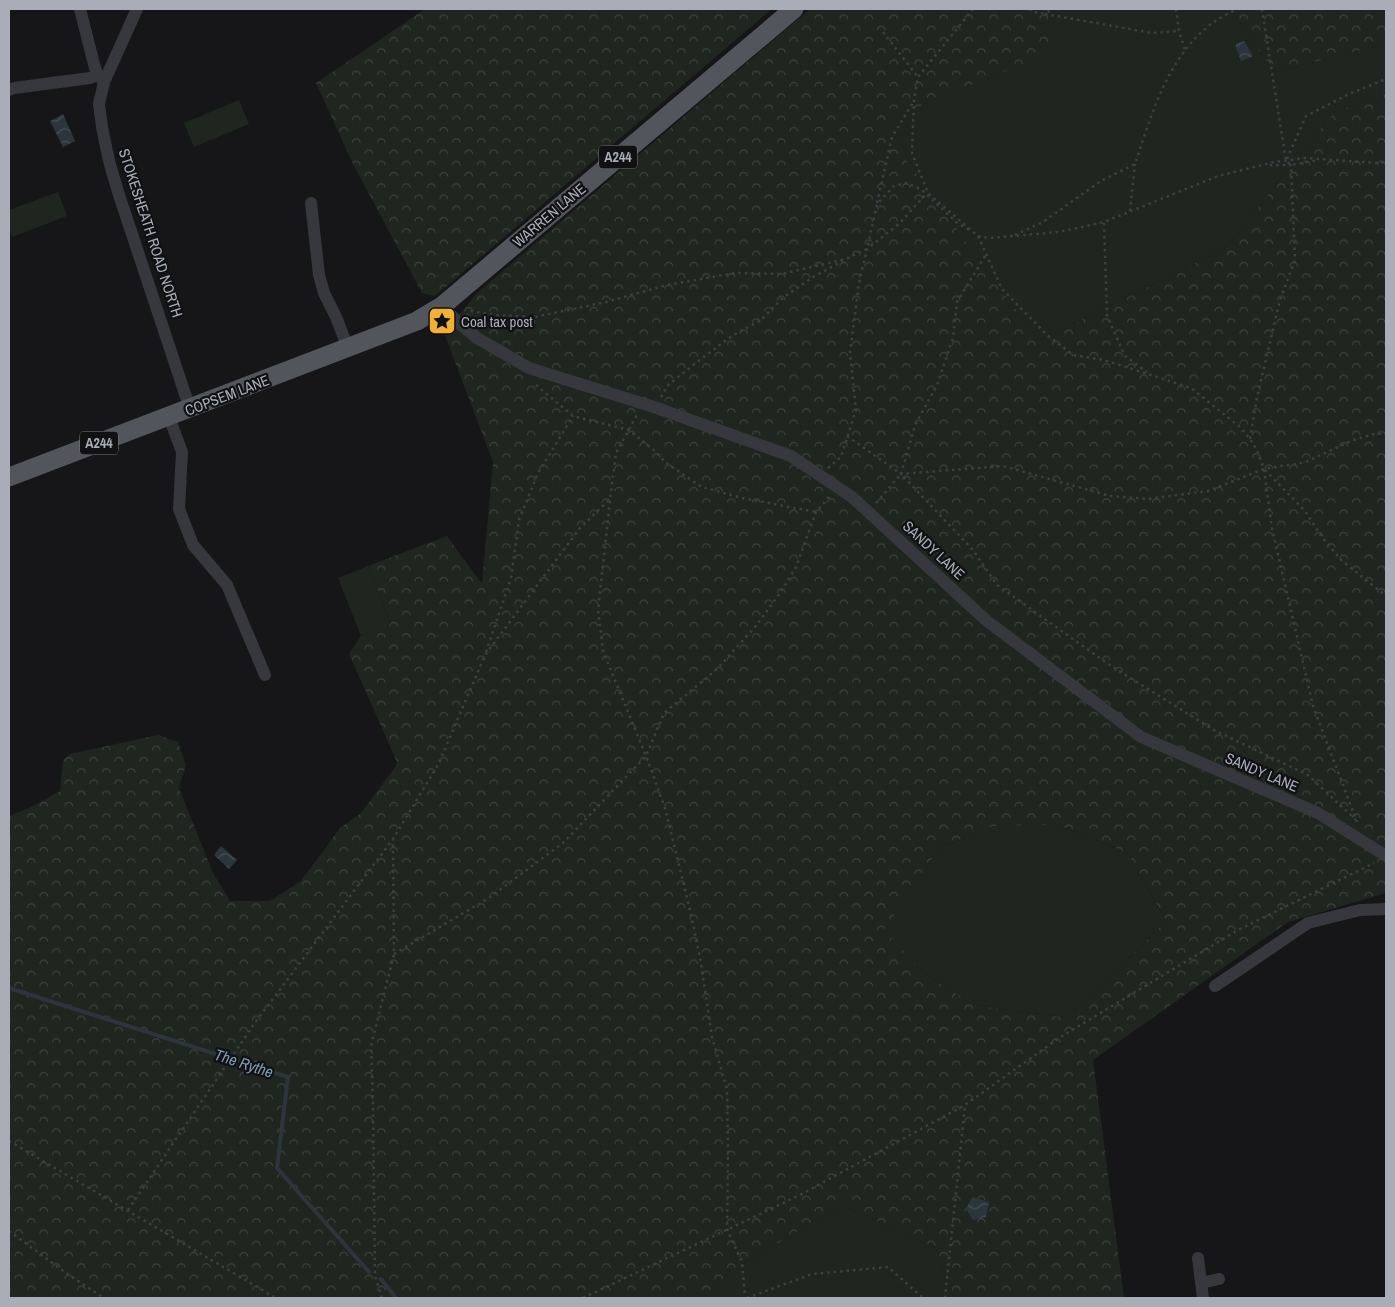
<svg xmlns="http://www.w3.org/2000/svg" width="1395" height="1307" font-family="'Archivo Narrow',sans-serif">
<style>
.green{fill:#1e261f}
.forest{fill:url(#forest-crowns);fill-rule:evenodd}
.water{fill:url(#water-waves)}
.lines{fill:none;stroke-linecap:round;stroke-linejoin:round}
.stream{stroke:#2c353c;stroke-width:4}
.path{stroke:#3d3f44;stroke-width:2.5;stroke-dasharray:2.5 4;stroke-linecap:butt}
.minor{stroke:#37383d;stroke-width:12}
.primary{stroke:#53555c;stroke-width:19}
.labels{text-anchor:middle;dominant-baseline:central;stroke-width:4.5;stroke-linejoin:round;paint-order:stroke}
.shield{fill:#111113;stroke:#7b7e86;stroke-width:1}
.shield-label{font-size:14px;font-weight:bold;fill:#a8adb8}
.street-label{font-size:15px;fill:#a8adb8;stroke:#111113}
.poi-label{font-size:15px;fill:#a8adb8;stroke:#111113;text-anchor:start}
.water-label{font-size:16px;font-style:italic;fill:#7f9bb3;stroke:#111113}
</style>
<defs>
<pattern id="forest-crowns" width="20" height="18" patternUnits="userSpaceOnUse" patternTransform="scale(1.25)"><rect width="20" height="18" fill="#1e261f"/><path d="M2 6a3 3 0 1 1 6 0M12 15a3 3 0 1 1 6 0" fill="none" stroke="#3c433d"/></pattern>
<pattern id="water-waves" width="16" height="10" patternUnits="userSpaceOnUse" patternTransform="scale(1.25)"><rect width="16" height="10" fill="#2c353c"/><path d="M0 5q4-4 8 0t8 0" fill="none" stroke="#485056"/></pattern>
</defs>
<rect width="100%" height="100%" fill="#161618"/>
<g class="green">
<polygon points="1054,9 1231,9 1274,72 1386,44 1386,94 1334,112 1226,248 1039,341 878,123 1049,53"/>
<polygon points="239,100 249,124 194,147 184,123"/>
<polygon points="58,192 67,216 12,237 9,229 9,210"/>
<polygon points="368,566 391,625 361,636 338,578"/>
<polygon points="1058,825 1128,853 1166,921 1068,1018 974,1005 925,974 883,930 939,848 993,826"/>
<polygon points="843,1206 936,1248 954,1298 709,1298 728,1272"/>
</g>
<g class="forest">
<polygon points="425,9 772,9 435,296 422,293 353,164 316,83"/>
<path d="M810,9H1054L1050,53L879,123L1039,341L1226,248L1334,112L1386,94V893L1288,922L1093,1060L1124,1298H954L936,1248L843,1206L728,1272L709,1298H9V816L29,808L60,791L63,760L70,754L158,735L178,742L186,765L179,788L213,873L230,901H270L301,881L340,828L361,813L396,766L397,762L349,654L361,636L391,624L368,566L447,536L482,584L493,462L444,333L477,293ZM1058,825L1128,853L1166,921L1068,1018L974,1005L925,974L884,930L939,848L993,826Z"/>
<polygon points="1231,9 1386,9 1386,44 1274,72"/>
</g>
<g class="water">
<polygon points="1244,41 1253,56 1241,61 1236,48 1236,44"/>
<polygon points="63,114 75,141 63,147 50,121"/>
<polygon points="221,846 237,860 229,869 214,855"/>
<polygon points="972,1197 989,1202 986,1217 973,1220 966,1209"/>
</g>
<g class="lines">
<g class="stream">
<polyline points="9,988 288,1077 277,1168 369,1272"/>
<polyline points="381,1279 396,1298"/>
</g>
<g class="path">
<polyline points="973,9 918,77 914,99 912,153 928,193 978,236 1002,289 1047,335 1073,355 1104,360 1191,388 1240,427 1250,439 1257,450 1264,469 1272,528 1313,706 1357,822"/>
<path d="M1029,9C1039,15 1044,14 1053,9"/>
<polyline points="1176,9 1179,31 1185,50"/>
<polyline points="1262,9 1286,161 1291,165 1319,160"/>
<polyline points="1045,14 1152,33 1179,31"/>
<polyline points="883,32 918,77"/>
<polyline points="1287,159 1306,116 1349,94 1386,79"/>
<polyline points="877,203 892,137 914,101"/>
<polyline points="1130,211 1135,164"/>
<polyline points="1104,223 1107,316 1125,356 1147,372"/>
<path d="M1015,235L1043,222L1101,181L1135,164C1152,113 1168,55 1214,22C1221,17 1230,13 1237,9"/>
<polyline points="978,236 990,238 1059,232 1104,222 1218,176 1274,162 1306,158 1377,163 1386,162"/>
<polyline points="985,256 957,302 953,338 937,385 915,425 901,474 973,550 997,585 1111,666 1214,730 1308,775 1356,820"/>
<polyline points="467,316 470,311 495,315 535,317 606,302 667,285 735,273 782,274 846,259 867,249 877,204 894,186 907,183 922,190 956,222 969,230"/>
<polyline points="536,385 573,416 629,430 656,452 666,463 702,487 742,498 816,512"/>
<polyline points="661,397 667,386 701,359 732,336 761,320 784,297 813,277 843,261"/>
<polyline points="847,436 901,474 1003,466 1110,496 1147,499 1208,491 1264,469 1306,462 1353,440 1374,434 1386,433"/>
<polyline points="1250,439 1257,397 1280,300 1295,260 1291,165 1267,165"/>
<polyline points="828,468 841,457 856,410 850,352 859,283 867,249 900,223 926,194"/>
<polyline points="1265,470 1305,511 1322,537 1341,560 1386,596"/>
<polyline points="610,501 598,610 603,651 646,756 665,808 689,906 700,957 712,1037 727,1090 728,1150 727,1229 742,1262 745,1298"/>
<polyline points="876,503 901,474"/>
<polyline points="486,652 511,578 519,520 538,473 573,416"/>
<polyline points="394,954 489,898 563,843 646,756 664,713 716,670 756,626 780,593 796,567 816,512 830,496"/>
<polyline points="9,1141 276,1298"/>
<polyline points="128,1210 254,1024 393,839 439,763 485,655 580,528 610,499 616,453 638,413"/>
<polyline points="9,1231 66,1273 104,1298"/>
<polyline points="382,1298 375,1276 373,1105 371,1046 394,954 393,840"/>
<polyline points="583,1298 798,1196 965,1105 1059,1038 1238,930 1374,863"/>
<polyline points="747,1298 812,1274 888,1267 923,1298"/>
<polyline points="945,1298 965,1106"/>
</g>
<g class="minor">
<polyline points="80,9 95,68 98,75 104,82"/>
<polyline points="137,9 104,82 99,104 102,127 109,161 119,195 190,409"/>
<polyline points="9,90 14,88 90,78 98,75"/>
<polyline points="311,203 319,275 324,293 336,317 348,348"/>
<polyline points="442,306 460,324 477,338 529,368 654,407 791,456 852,497 987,621 1141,737 1318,813 1386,856"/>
<polyline points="169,417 182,452 179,509 193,545 227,585 265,675"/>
<polyline points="1215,986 1308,923 1360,910 1386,909"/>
<polyline points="1198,1258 1203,1298"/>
<polyline points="1201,1283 1219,1279"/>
</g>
<polyline class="primary" points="9,477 417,321 442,306 794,9"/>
</g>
<defs>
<g id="sight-square" transform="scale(1.4375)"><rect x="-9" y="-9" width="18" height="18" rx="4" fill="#f2b134" stroke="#111113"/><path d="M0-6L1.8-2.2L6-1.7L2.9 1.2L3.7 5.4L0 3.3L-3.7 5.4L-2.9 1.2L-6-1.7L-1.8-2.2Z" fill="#111"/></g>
</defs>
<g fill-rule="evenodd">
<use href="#sight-square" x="442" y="321"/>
</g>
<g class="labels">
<g class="shield">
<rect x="599" y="145.5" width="38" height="23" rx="4"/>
<rect x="80" y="431.5" width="38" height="23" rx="4"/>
</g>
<g class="shield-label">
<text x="618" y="157">A244</text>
<text x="99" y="443">A244</text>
</g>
<g class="street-label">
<text transform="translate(549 215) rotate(-40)">WARREN LANE</text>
<text transform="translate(151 233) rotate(72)">STOKESHEATH ROAD NORTH</text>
<text transform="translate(227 395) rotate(-21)">COPSEM LANE</text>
<text transform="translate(934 550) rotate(43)">SANDY LANE</text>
<text transform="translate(1262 772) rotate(23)">SANDY LANE</text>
</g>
<g class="poi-label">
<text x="461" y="321">Coal tax post</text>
</g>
<g class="water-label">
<text transform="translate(244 1063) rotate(18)">The Rythe</text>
</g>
</g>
<rect width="1395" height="1307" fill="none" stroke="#a8adb8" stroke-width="20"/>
</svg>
